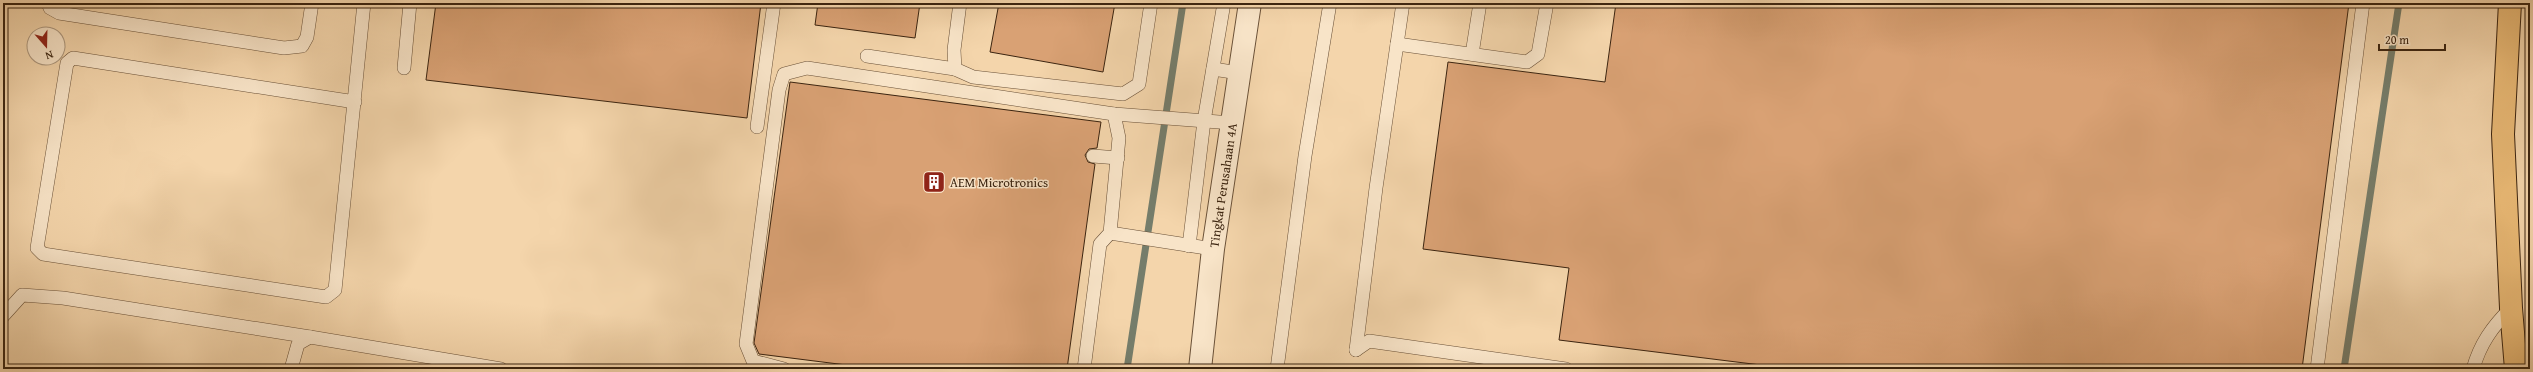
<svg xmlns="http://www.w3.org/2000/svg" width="2533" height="372" font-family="'Gentium Book Plus',serif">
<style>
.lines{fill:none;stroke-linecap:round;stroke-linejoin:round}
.stream{stroke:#757d6b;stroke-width:7}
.building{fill:#d9a174;stroke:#3b2410}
.lane-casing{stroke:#695037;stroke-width:14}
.street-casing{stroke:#695037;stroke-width:24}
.highway-casing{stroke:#3b2410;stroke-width:24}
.lane{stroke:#f8e4c8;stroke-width:13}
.street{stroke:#f8e4c8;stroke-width:22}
.highway{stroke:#eaba76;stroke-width:22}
.labels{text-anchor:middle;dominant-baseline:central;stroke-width:3;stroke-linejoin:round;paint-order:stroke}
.poi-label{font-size:13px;fill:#3b2410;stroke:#f8e4c8;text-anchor:start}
.street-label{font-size:13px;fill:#3b2410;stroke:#f8e4c8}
</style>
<rect width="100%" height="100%" fill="#f4d5ab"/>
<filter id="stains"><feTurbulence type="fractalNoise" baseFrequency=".005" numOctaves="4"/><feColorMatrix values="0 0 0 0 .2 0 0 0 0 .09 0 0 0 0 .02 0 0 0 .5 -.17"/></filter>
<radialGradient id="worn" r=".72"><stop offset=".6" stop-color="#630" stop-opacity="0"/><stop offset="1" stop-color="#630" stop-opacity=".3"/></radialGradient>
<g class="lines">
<g class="stream">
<polyline points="1127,369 1183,3"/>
<polyline points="2344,369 2399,3"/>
</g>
</g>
<g class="building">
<polygon points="436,3 761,3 747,118 426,80"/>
<polygon points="818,3 920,3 915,38 815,25"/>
<polygon points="999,3 1115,3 1103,72 990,52"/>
<polygon points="1616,3 2349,3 2302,369 1793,369 1559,340 1569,268 1423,249 1448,62 1605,82"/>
<polygon points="790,82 1101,122 1097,148 1089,149 1085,155 1088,162 1095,164 1067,369 878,369 759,354 754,343"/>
</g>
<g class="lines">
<g class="lane-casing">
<g id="lane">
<polyline points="48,3 50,8 59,13 284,48 302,46 307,37 312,3"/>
<polyline points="960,3 954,50 955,69 973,77 1123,94 1139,84 1151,3"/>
<polyline points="1397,44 1527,62 1538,54 1547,3"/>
<polyline points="1472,54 1480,3"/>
<polyline points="867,56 955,69"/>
<polyline points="404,68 410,3"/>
<polyline points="1213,69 1239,73"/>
<polyline points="355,102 73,58 67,63 37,248 43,254 326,297 335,290 364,3"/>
<polyline points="757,127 774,3"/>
<polyline points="1093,156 1118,158"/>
<polyline points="1110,233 1213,249"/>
<polyline points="1189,246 1204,121 1224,3"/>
<polyline points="3,316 22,295 63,298 310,337"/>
<polyline points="1356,350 1376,188 1403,3"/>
<polyline points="1356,350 1369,341 1566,369"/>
<polyline points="291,369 298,344 310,337 501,369"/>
<polyline points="784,369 753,361 746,344 779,90 784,74 807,68 1114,114 1232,123"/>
<polyline points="1084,369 1100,244 1110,233 1119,138 1114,114"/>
<polyline points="1277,369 1305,156 1330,3"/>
<polyline points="2317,369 2363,3"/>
<path d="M2473,369C2480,344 2492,327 2511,308"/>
</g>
</g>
<g class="street-casing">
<g id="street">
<path id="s1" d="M1200,369L1213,249L1250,3"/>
</g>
</g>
<g class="highway-casing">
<polyline id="highway" points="2510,3 2503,134 2511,308 2516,369"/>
</g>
<use href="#lane" class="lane"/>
<use href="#street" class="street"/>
<use href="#highway" class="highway"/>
</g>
<defs>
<g id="building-square" transform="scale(1.15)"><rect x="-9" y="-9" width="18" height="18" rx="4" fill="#8f2418" stroke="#f8e4c8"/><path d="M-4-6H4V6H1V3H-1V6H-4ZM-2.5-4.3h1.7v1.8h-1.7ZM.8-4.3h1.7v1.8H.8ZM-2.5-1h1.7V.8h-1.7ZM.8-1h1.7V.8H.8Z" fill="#fff"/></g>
</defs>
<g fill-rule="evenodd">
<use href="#building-square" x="934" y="182"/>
</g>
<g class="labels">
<g class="poi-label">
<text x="950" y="182">AEM Microtronics</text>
</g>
<g class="street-label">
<text stroke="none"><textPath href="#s1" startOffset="185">Tingkat Perusahaan 4A</textPath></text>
</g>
</g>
<rect width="2533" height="372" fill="none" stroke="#f4d5ab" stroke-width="16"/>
<rect x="4" y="4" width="2525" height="364" fill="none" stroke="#3b2410" stroke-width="2"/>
<rect x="8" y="8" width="2517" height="356" fill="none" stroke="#3b2410"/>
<g transform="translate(46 46) rotate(160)"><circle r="19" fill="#f8e4c8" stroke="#ac977e"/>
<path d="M0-3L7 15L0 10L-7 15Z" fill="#8f2418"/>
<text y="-6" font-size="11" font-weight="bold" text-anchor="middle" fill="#3b2410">N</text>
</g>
<path d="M2379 44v6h66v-6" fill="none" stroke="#3b2410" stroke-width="2"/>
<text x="2385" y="44" font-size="12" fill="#3b2410" stroke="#f8e4c8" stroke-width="3" paint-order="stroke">20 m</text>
<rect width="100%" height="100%" filter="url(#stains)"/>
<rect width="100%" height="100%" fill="url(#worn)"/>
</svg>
